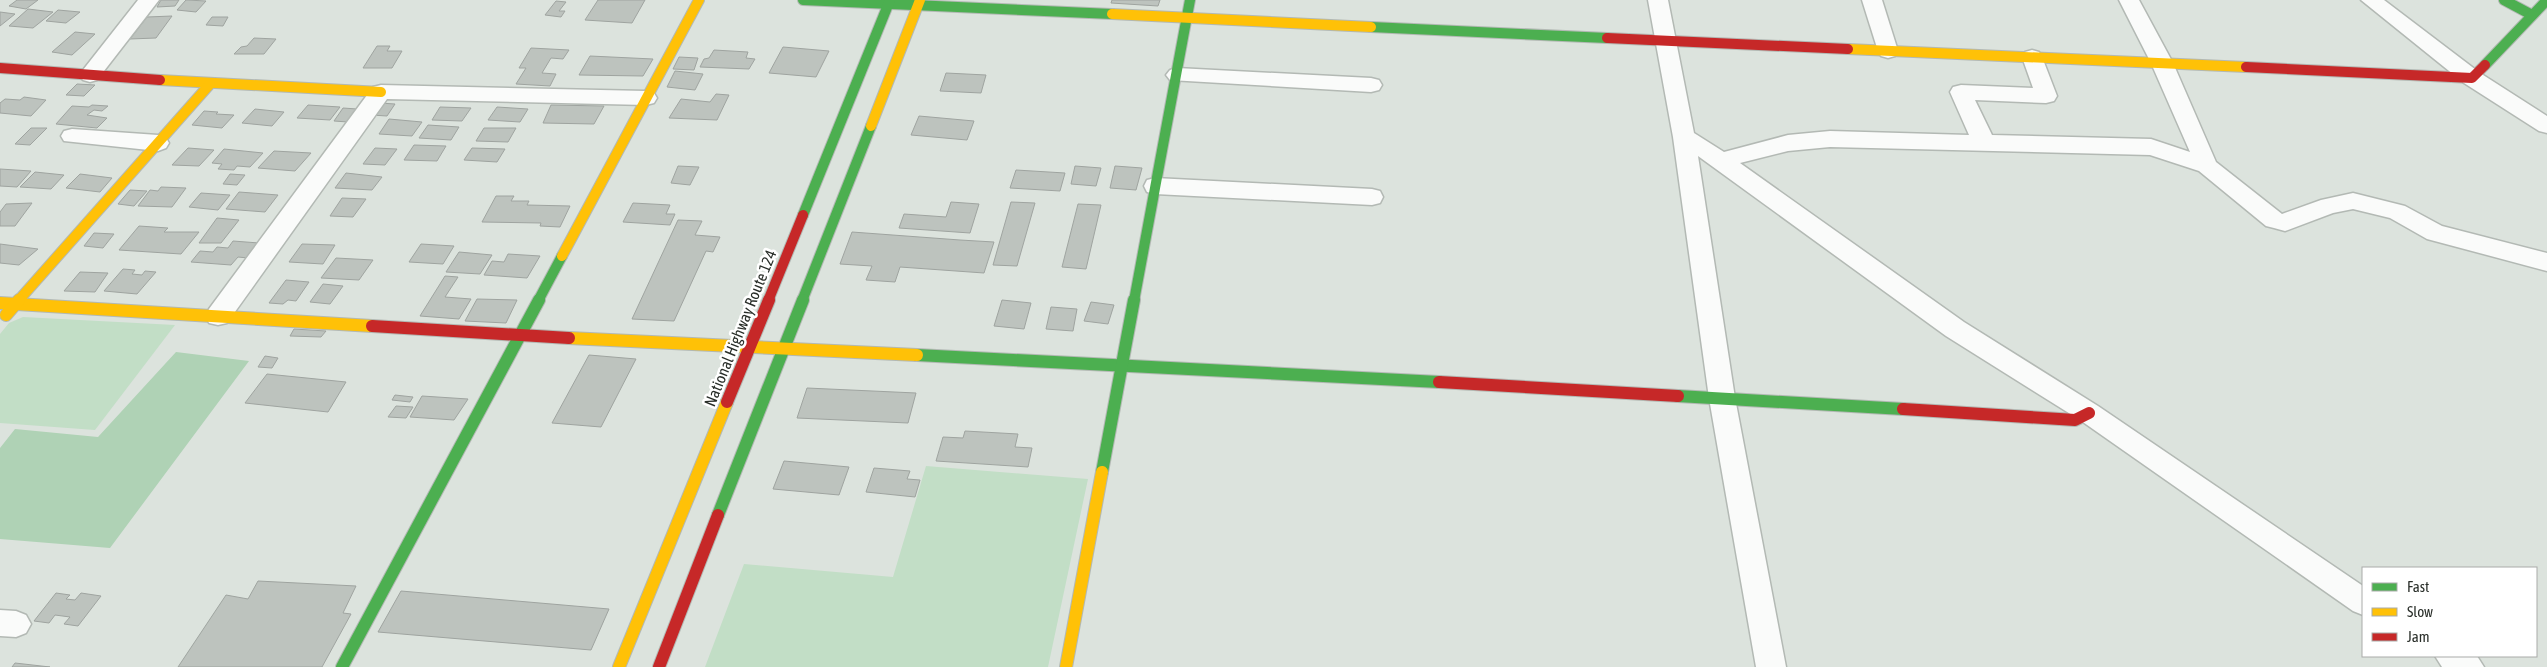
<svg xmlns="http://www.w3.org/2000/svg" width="2547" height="667" font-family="'Asap Condensed',sans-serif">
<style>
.green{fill:#c2dec6}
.forest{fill:#afd2b5}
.building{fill:#bdc3be;stroke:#9fa4a0}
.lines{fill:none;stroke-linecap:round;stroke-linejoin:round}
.street-casing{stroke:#b3b9b4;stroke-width:3}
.fast-far1-casing{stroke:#b3b9b4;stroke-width:12}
.fast-casing{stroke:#b3b9b4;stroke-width:14}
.slow-far1-casing{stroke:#b3b9b4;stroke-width:12}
.slow-casing{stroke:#b3b9b4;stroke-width:14}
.jam-far1-casing{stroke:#b3b9b4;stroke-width:12}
.jam-casing{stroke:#b3b9b4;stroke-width:14}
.street{fill:#fafbfa;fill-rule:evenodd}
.fast-far1{stroke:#4caf50;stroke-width:10}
.fast{stroke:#4caf50;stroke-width:12}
.slow-far1{stroke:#ffc107;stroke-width:10}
.slow{stroke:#ffc107;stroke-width:12}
.jam-far1{stroke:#c62828;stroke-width:10}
.jam{stroke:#c62828;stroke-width:12}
.labels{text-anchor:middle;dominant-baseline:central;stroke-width:5;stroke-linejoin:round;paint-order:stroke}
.street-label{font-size:16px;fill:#292e29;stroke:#fff}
</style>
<rect width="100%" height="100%" fill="#dce3dd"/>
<g class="green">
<polygon points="23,317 175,325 95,430 0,423 0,334 9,323"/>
<polygon points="926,466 1088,479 1048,667 705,667 744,564 893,577"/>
</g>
<polygon class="forest" points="176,352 249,361 110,548 0,539 0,448 15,429 98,437"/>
<g class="building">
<polygon points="17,0 38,0 26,9 9,6"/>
<polygon points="161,0 179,0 175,6 157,7"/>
<polygon points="186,0 187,0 206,1 196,12 177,10"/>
<polygon points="598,0 645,0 632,23 585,20"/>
<polygon points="1112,0 1160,0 1158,6 1111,3"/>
<polygon points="556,1 566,2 559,11 565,11 561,17 545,15"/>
<polygon points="28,9 53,12 33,28 9,26"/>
<polygon points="58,10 80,12 66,23 46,21"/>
<polygon points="0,12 15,14 0,26"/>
<polygon points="172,16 156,38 130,39 147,17"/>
<polygon points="212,17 228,17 223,26 206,25"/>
<polygon points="75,32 95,34 72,55 52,52"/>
<polygon points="254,38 276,39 264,54 234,54 241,47 247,46"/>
<polygon points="377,46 390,46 387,51 402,51 392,68 363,68"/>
<polygon points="783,47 829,51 816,77 769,73"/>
<polygon points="531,48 569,50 563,59 551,58 542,73 556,74 550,86 516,84 526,68 519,68"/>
<polygon points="714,50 748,52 746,58 755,59 749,69 700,67 704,59 709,58"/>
<polygon points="590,56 653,59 643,76 579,75"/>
<polygon points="679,57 698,58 694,70 673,69"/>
<polygon points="675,71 703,74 695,90 667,87"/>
<polygon points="946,73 986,75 981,93 940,91"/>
<polygon points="77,84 95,85 84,96 66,95"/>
<polygon points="716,94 729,95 717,120 669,118 681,99 710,102"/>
<polygon points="24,97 46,100 31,116 0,113 0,103 5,99 20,100"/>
<polygon points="380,103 395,104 387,116 371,115"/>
<polygon points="92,105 108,106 102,111 94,110 87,115 107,118 97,128 56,124 72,106 89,107"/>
<polygon points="308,105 340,107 330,120 297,118"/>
<polygon points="551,105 604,106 594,124 543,123"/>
<polygon points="440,107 471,108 462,121 432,120"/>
<polygon points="497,107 528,109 520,122 488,120"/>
<polygon points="343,108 357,109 348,122 334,121"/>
<polygon points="255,109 284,112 272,126 242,123"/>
<polygon points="204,111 218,112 216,114 234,115 222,128 192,125"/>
<polygon points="919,116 974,121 967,140 911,135"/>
<polygon points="389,119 422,122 412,136 379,134"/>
<polygon points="428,125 459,127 451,140 419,138"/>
<polygon points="31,128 47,128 30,145 15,144"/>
<polygon points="484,128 516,128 508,142 476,141"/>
<polygon points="414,145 446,146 437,161 404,160"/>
<polygon points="188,148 214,150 199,166 172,165"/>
<polygon points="375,148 397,149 385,165 363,164"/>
<polygon points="472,148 505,149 497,162 464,160"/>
<polygon points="224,149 263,153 250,167 237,166 234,170 218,169 222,164 212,163"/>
<polygon points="274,151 311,153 295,171 258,168"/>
<polygon points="678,166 699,167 690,185 671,183"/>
<polygon points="1075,166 1101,168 1096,186 1071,184"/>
<polygon points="1115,166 1142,168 1136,190 1110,188"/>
<polygon points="0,169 31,171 17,187 0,186"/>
<polygon points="1016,170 1065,173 1060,191 1010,188"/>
<polygon points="35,172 64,175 51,189 20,187"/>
<polygon points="346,173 382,177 372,190 335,188"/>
<polygon points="80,174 112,178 100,192 66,188"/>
<polygon points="230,174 245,175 237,185 223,184"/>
<polygon points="161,187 186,188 172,207 138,206 150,190 158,191"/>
<polygon points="130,190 147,191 134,206 118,204"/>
<polygon points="239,192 278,195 265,212 226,209"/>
<polygon points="201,193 230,195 218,210 189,207"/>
<polygon points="496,196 514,196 511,201 529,201 527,205 570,206 560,227 540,226 541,223 482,222"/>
<polygon points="342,198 366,199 353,217 330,216"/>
<polygon points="951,202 979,204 970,233 899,228 904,214 946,217"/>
<polygon points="1011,202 1035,203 1017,266 993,265"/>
<polygon points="32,203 15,226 0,226 0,212 6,204"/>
<polygon points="633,203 670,205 666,214 675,214 670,225 623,222"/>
<polygon points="1078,204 1101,205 1086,269 1062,267"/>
<polygon points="217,218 239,220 221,243 199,243"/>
<polygon points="678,220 702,221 695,235 720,237 713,252 706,251 674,321 632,319"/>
<polygon points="139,226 168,228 164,232 199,232 181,254 119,250"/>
<polygon points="852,232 960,240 994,242 984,273 900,267 895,282 866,280 872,266 840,264"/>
<polygon points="94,233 114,234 103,248 84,246"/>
<polygon points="233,241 259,243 248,258 238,257 231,265 191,262 200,251 213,252 217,247 228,248"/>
<polygon points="0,244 38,249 19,265 0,263"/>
<polygon points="302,244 335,245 323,264 289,262"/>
<polygon points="421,244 454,246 443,264 409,262"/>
<polygon points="459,252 492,255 480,274 446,272"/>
<polygon points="508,254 540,256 527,278 484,275 492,261 504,262"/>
<polygon points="336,258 373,260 359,280 321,278"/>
<polygon points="123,269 135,270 132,274 142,275 145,271 156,272 137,294 104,291"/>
<polygon points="80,272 108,273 95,292 64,291"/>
<polygon points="445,276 458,277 445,297 471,299 459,319 420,316"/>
<polygon points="286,280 309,282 296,301 288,300 283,304 269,303"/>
<polygon points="323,284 343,286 330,304 310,302"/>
<polygon points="477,299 517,300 506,323 465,321"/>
<polygon points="1002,300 1031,303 1024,329 994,326"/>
<polygon points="1091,302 1114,305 1108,324 1084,321"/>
<polygon points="1051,307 1077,309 1073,331 1046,329"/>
<polygon points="294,329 326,331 321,337 290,336"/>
<polygon points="589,355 636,359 601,427 552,423"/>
<polygon points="265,356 278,358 272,368 258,367"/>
<polygon points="267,374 346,382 328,412 245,403"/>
<polygon points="807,388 916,393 908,423 797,418"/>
<polygon points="395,395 413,397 410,402 392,400"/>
<polygon points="422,396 468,399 454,420 410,417"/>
<polygon points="396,406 413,407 406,418 388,417"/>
<polygon points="965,431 1018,434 1015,447 1032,448 1028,467 936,461 943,437 963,438"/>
<polygon points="784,461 849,467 839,495 773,489"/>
<polygon points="874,468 910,471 907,479 920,480 915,497 866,492"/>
<polygon points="258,581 356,586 343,613 351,614 322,667 178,667 226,595 248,599"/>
<polygon points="401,591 609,609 591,650 378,632"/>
<polygon points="56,593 70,595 66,599 75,600 81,593 101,596 78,626 64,624 70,617 55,615 49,623 34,621"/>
<polygon points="15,663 50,667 12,667"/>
</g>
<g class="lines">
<g class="street-casing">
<g id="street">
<polygon points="138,0 159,0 97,80 90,82 83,80 79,75 83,70"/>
<polygon points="1648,0 1668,0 1694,133 1724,152 1788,135 1830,131 1969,135 1950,92 1953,87 1961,85 2033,88 2022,57 2025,52 2032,50 2039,52 2042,57 2057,96 2054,101 2046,103 1975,100 1992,135 2151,139 2190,152 2151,63 2119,0 2139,0 2173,63 2216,162 2282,214 2321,200 2353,193 2405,206 2442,226 2547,253 2547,271 2427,239 2390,218 2353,209 2333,213 2285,231 2274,228 2266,226 2199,171 2150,155 1830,147 1788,151 1740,163 1964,322 2098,406 2363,586 2363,615 2353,611 2080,420 1946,336 1698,156 1735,398 1786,667 1756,667 1709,398 1673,137"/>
<polygon points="1862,0 1882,0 1898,51 1895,56 1888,58 1881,56 1878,51"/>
<polygon points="2361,0 2384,0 2480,73 2547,116 2547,133 2539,131 2464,83"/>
<polygon points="1177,68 1371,78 1379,80 1382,85 1379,90 1371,92 1170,80 1166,75 1170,70"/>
<polygon points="381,85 646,91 654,93 657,98 654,103 646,105 387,99 227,323 218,325 209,323 206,316 209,309 373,87"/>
<polygon points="72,129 158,135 166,138 169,143 166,148 158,151 64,141 61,136 64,131"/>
<polygon points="1155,178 1372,189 1380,191 1383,197 1380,203 1372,205 1155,194 1147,192 1144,186 1147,180"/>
<polygon points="0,610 16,611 26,615 31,624 26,633 16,637 0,636"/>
<polygon points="2435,656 2477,656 2484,667 2442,667"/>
</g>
</g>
<g class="fast-far1-casing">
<g id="fast-far1">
<polyline points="803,0 1112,14"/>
<polyline points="2504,0 2532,15"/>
<polyline points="1371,27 1607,38"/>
<polyline points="2485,65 2547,0"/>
<polyline points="803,215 890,0"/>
<polyline points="538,301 562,256"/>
<polyline points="802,301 871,126"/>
<polyline points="1134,301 1190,0"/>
</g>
</g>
<g class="fast-casing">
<g id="fast">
<polyline points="917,355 1439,382"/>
<polyline points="1678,396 1903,409"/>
<polyline points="1102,472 1134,300"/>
<polyline points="718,515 803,300"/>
<polyline points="342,667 539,300"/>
</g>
</g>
<g class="slow-far1-casing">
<g id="slow-far1">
<polyline points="1112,14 1371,27"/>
<polyline points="1848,49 2246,67"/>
<polyline points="160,80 381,92"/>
<polyline points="871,126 920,0"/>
<polyline points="562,256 699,0"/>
<polyline points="18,301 210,84"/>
</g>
</g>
<g class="slow-casing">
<g id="slow">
<polyline points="0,303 372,326"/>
<polyline points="6,315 19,300"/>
<polyline points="569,338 917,355"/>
<polyline points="619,667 727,402"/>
<polyline points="1066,667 1102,472"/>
</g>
</g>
<g class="jam-far1-casing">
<g id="jam-far1">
<polyline points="1607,38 1848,49"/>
<polyline points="2246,67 2472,78 2485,65"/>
<polyline points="0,68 160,80"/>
<polyline points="768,301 803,215"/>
</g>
</g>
<g class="jam-casing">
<g id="jam">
<polyline points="372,326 569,338"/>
<polyline points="1439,382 1678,396"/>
<polyline points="727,402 769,300"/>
<polyline points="1903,409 2075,420 2089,413"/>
<polyline points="659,667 718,515"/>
</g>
</g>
<use href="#street" class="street"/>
<use href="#fast-far1" class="fast-far1"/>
<use href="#fast" class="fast"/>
<use href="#slow-far1" class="slow-far1"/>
<use href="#slow" class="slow"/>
<use href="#jam-far1" class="jam-far1"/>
<use href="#jam" class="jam"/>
</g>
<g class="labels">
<g class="street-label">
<text transform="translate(740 328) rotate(-68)">National Highway Route 124</text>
</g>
</g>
<rect x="2362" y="567" width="175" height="90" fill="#ffffff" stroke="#a9aba9"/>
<rect x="2372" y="583" width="25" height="8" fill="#4caf50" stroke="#a9aba9"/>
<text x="2407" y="592" font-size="15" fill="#292e29">Fast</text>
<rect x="2372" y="608" width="25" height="8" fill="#ffc107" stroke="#a9aba9"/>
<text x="2407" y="617" font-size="15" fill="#292e29">Slow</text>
<rect x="2372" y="633" width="25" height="8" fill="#c62828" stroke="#a9aba9"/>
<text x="2407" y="642" font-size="15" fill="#292e29">Jam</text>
</svg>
